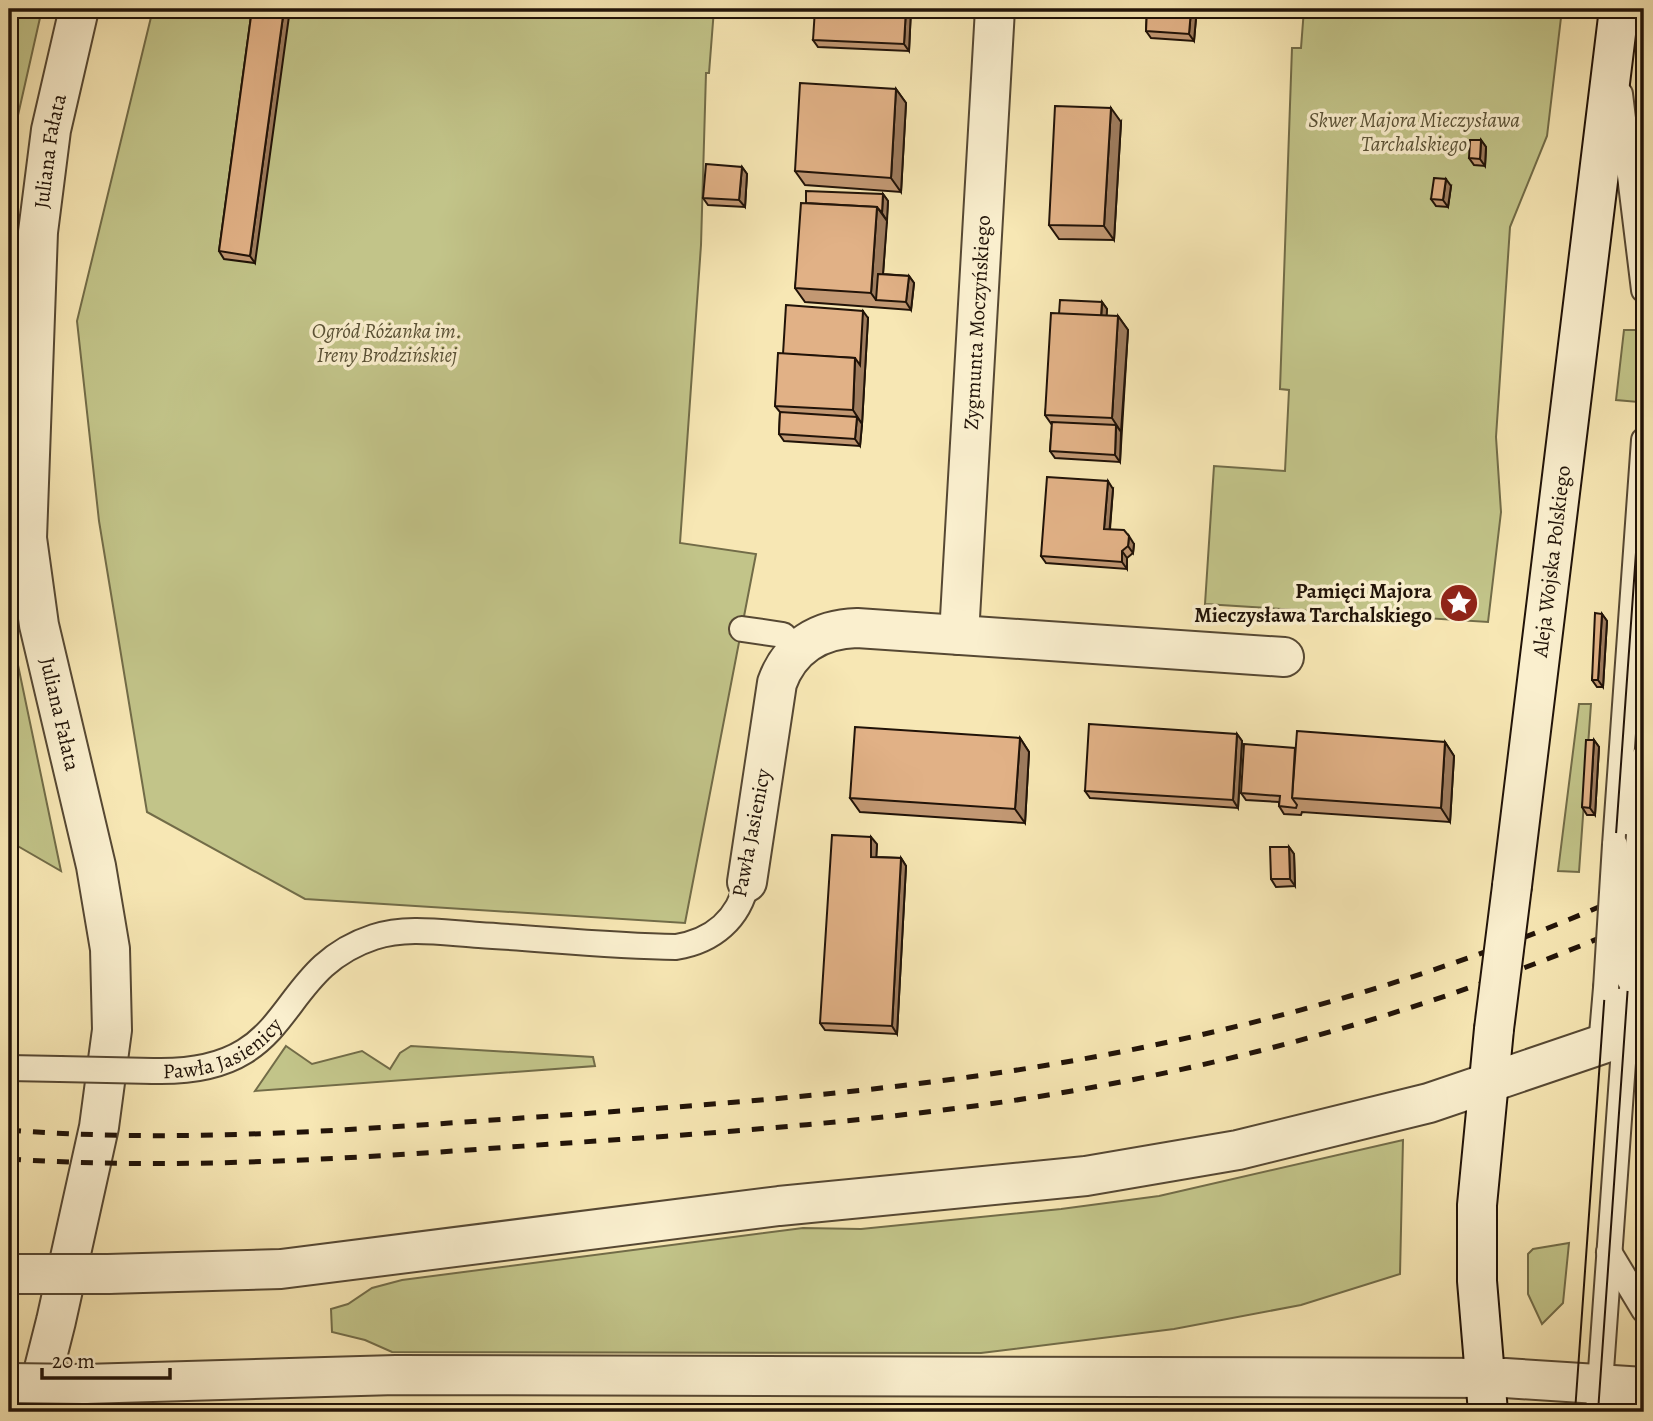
<svg xmlns="http://www.w3.org/2000/svg" width="1653" height="1421" font-family="Alegreya,serif">
<style>
.green{fill:#c2c489;stroke:#726c48;stroke-width:2}
.lines{fill:none;stroke-linecap:round;stroke-linejoin:round}
.service-casing{stroke:#564833;stroke-width:28}
.pedestrian-casing{stroke:#564833;stroke-width:42}
.minor-casing{stroke:#564833;stroke-width:42}
.tertiary-casing{stroke:#564833;stroke-width:42}
.secondary-casing{stroke:#211308;stroke-width:42}
.service{stroke:#faefce;stroke-width:24}
.pedestrian{stroke:#faefce;stroke-width:38}
.minor{stroke:#faefce;stroke-width:38}
.tertiary{stroke:#faefce;stroke-width:38}
.secondary{stroke:#faefce;stroke-width:38}
.tram{stroke:#211308;stroke-width:2}
.rail{stroke:#211308;stroke-width:5;stroke-dasharray:12 12;stroke-linecap:butt}
.service-bridge-casing{stroke:#564833;stroke-width:28;stroke-linecap:butt}
.tertiary-bridge-casing{stroke:#564833;stroke-width:42;stroke-linecap:butt}
.secondary-bridge-casing{stroke:#211308;stroke-width:42;stroke-linecap:butt}
.service-bridge{stroke:#faefce;stroke-width:24}
.tertiary-bridge{stroke:#faefce;stroke-width:38}
.secondary-bridge{stroke:#faefce;stroke-width:38}
.wall{fill:#c29873;stroke:#211308;stroke-width:2}
.shaded-wall{fill:#9e7c5e;stroke:#211308;stroke-width:2}
.building{fill:#e1b186;stroke:#211308;stroke-width:2}
.labels{text-anchor:middle;dominant-baseline:central;stroke-width:7;stroke-linejoin:round;paint-order:stroke}
.park-label{font-size:21px;font-style:italic;fill:#595135;stroke:#faefce}
.street-label{font-size:21px;fill:#211308;stroke:#faefce}
.poi-label{font-size:21px;font-weight:bold;fill:#211308;stroke:#faefce;text-anchor:end}
</style>
<rect width="100%" height="100%" fill="#f7e7b4"/>
<filter id="stains"><feTurbulence type="fractalNoise" baseFrequency=".00286" numOctaves="4"/><feColorMatrix values="0 0 0 0 .2 0 0 0 0 .09 0 0 0 0 .02 0 0 0 .5 -.17"/></filter>
<radialGradient id="worn" r=".72"><stop offset=".6" stop-color="#630" stop-opacity="0"/><stop offset="1" stop-color="#630" stop-opacity=".3"/></radialGradient>
<g class="green">
<polygon points="9,9 42,9 9,155"/>
<polygon points="153,9 714,9 709,73 706,73 701,245 680,543 756,554 685,923 305,899 147,812 99,521 77,321"/>
<polygon points="1304,9 1562,9 1547,136 1510,227 1496,437 1501,512 1488,622 1205,604 1214,466 1285,471 1289,390 1280,389 1292,48 1301,48"/>
<polygon points="1624,330 1636,330 1638,402 1616,400"/>
<polygon points="9,622 61,871 9,841"/>
<polygon points="1579,704 1591,704 1579,872 1558,871"/>
<polygon points="286,1046 312,1064 362,1051 390,1069 400,1053 411,1046 593,1057 595,1066 255,1091"/>
<polygon points="1403,1140 1400,1274 1301,1305 1174,1329 981,1353 392,1352 365,1340 332,1332 331,1309 348,1304 372,1288 402,1280 803,1228 861,1229 1061,1209 1159,1196"/>
<polygon points="1644,1211 1644,1258 1636,1215"/>
<polygon points="1569,1243 1563,1303 1542,1324 1528,1294 1528,1254 1533,1249"/>
<polygon points="1564,1407 1563,1412 1511,1412 1511,1408"/>
</g>
<g class="lines">
<g class="service-casing">
<g id="service">
<polyline points="1620,94 1644,290"/>
<polyline points="742,629 783,635 798,650"/>
<polyline points="1639,835 1644,757"/>
<polyline points="1615,845 1644,440"/>
<polyline points="1601,1046 1606,988"/>
<polyline points="9,1068 60,1069"/>
<path id="s1" d="M153,1071C301,1075 270,971 374,937C407,926 445,933 479,935C545,939 611,946 676,947C713,941 739,919 747,882"/>
<polyline points="1609,1252 1644,1310"/>
<polyline points="1598,1412 1629,979"/>
</g>
</g>
<g class="pedestrian-casing">
<g id="pedestrian">
<path id="s2" d="M33,1412L56,1321L99,1127L112,1030L110,949L96,866L39,625L27,538L38,232L51,130L79,9"/>
</g>
</g>
<g class="minor-casing">
<g id="minor">
<path id="s3" d="M959,635L995,9"/>
<path d="M747,882L777,683C790,647 819,629 857,628L1284,657"/>
</g>
</g>
<g class="tertiary-casing">
<g id="tertiary">
<polyline points="108,1274 281,1269 779,1206 1086,1176 1238,1150 1429,1103 1644,1030"/>
<polyline points="84,1384 396,1375 1505,1378 1644,1387"/>
</g>
</g>
<g class="secondary-casing">
<g id="secondary">
<path id="s4" d="M1512,886L1619,9"/>
<polyline points="1488,1412 1477,1281 1477,1205 1494,1029"/>
</g>
</g>
<use href="#service" class="service"/>
<use href="#pedestrian" class="pedestrian"/>
<use href="#minor" class="minor"/>
<use href="#tertiary" class="tertiary"/>
<use href="#secondary" class="secondary"/>
<g class="tram">
<polyline points="1575,1412 1644,440"/>
<polyline points="1598,1412 1644,757"/>
</g>
<g class="rail">
<path d="M9,1130C184,1144 361,1129 536,1117C680,1107 825,1097 969,1077C1197,1046 1435,983 1644,887"/>
<path d="M9,1159C190,1171 371,1157 552,1144C705,1134 858,1123 1010,1101C1226,1069 1444,1007 1644,919"/>
</g>
<g class="service-bridge-casing">
<g id="service-bridge">
<polyline points="1629,979 1639,835"/>
<polyline points="1606,988 1615,845"/>
<polyline points="60,1069 153,1071"/>
</g>
</g>
<g class="tertiary-bridge-casing">
<g id="tertiary-bridge">
<polyline points="15,1274 108,1274"/>
<polyline points="9,1383 84,1384"/>
</g>
</g>
<g class="secondary-bridge-casing">
<polyline id="secondary-bridge" points="1494,1029 1512,886"/>
</g>
<use href="#service-bridge" class="service-bridge"/>
<use href="#tertiary-bridge" class="tertiary-bridge"/>
<use href="#secondary-bridge" class="secondary-bridge"/>
</g>
<g class="wall">
<polygon points="252,9 255,263 224,259 219,251"/>
<polygon points="911,9 909,51 818,47 813,40"/>
<polygon points="1115,9 1159,9 1196,18 1194,41 1151,38 1146,31 1147,11"/>
<polygon points="896,89 906,103 901,192 805,185 795,171"/>
<polygon points="1121,122 1114,240 1059,239 1049,225"/>
<polygon points="1481,140 1486,147 1485,166 1474,165 1469,158"/>
<polygon points="742,167 747,174 745,207 708,205 703,198"/>
<polygon points="1451,186 1448,207 1436,206 1431,199"/>
<polygon points="883,194 888,201 883,274 909,276 914,283 911,310 805,302 795,288 806,203"/>
<polygon points="1102,302 1107,309 1106,316 1118,316 1128,330 1120,462 1055,458 1050,451 1052,425 1045,415 1059,314"/>
<polygon points="868,318 862,424 860,446 784,441 779,434 780,412 775,406 783,354"/>
<polygon points="1113,489 1110,529 1134,544 1133,553 1127,558 1127,569 1046,563 1041,556"/>
<polygon points="1602,614 1607,621 1603,687 1597,687 1592,680"/>
<polygon points="1237,734 1242,741 1238,808 1090,798 1085,791"/>
<polygon points="1020,738 1029,752 1025,823 860,812 850,798"/>
<polygon points="1594,740 1599,747 1595,815 1587,815 1582,807"/>
<polygon points="1445,742 1454,756 1450,822 1302,812 1301,815 1284,814 1279,806 1279,802 1246,800 1241,793 1295,748"/>
<polygon points="877,844 876,857 901,858 906,866 897,1034 825,1030 820,1023"/>
<polygon points="1289,847 1294,854 1295,886 1276,887 1271,879"/>
</g>
<g class="shaded-wall">
<polygon points="284,9 290,9 255,263 250,256"/>
<polygon points="906,9 911,9 909,51 904,44"/>
<polygon points="1191,11 1196,18 1194,41 1189,34"/>
<polygon points="896,89 906,103 901,192 891,178"/>
<polygon points="1111,108 1121,122 1114,240 1104,226"/>
<polygon points="1481,140 1486,147 1485,166 1480,159"/>
<polygon points="742,167 747,174 745,207 739,200"/>
<polygon points="1446,179 1451,186 1448,207 1443,200"/>
<polygon points="883,194 888,201 887,221 882,213"/>
<polygon points="877,207 887,221 881,300 876,300 871,293"/>
<polygon points="909,276 914,283 911,310 906,302"/>
<polygon points="1102,302 1107,309 1106,330 1101,322"/>
<polygon points="863,311 868,318 862,424 853,410 855,358"/>
<polygon points="1118,316 1128,330 1121,432 1112,418"/>
<polygon points="857,417 862,424 860,446 855,439"/>
<polygon points="1116,425 1121,432 1120,462 1115,455"/>
<polygon points="1108,481 1113,489 1109,536 1104,529"/>
<polygon points="1129,536 1134,544 1133,553 1128,546"/>
<polygon points="1122,551 1127,558 1127,569 1122,562"/>
<polygon points="1602,614 1607,621 1603,687 1598,680"/>
<polygon points="1237,734 1242,741 1238,808 1233,800"/>
<polygon points="1020,738 1029,752 1025,823 1015,809"/>
<polygon points="1594,740 1599,747 1595,815 1590,808"/>
<polygon points="1445,742 1454,756 1450,822 1441,808"/>
<polygon points="871,837 877,844 876,864 871,857"/>
<polygon points="1289,847 1294,854 1295,886 1290,879"/>
<polygon points="901,858 906,866 897,1034 892,1026"/>
</g>
<g class="building">
<polygon points="252,9 284,9 250,256 219,251"/>
<polygon points="815,9 906,9 904,44 813,40"/>
<polygon points="1147,9 1191,11 1189,34 1146,31"/>
<polygon points="800,83 896,89 891,178 795,171"/>
<polygon points="1055,106 1111,108 1104,226 1049,225"/>
<polygon points="1470,140 1481,140 1480,159 1469,158"/>
<polygon points="706,164 742,167 739,200 703,198"/>
<polygon points="1434,178 1446,179 1443,200 1431,199"/>
<polygon points="806,191 883,194 882,213 877,207 806,203"/>
<polygon points="801,203 877,207 871,293 795,288"/>
<polygon points="878,274 909,276 906,302 876,300"/>
<polygon points="1060,300 1102,302 1101,316 1059,314"/>
<polygon points="786,305 863,311 860,365 855,358 783,354"/>
<polygon points="1051,313 1118,316 1112,418 1045,415"/>
<polygon points="778,353 855,358 853,410 775,406"/>
<polygon points="780,412 857,417 855,439 779,434"/>
<polygon points="1052,422 1116,425 1115,455 1050,451"/>
<polygon points="1047,477 1108,481 1104,529 1124,530 1129,536 1128,546 1122,551 1122,562 1041,556"/>
<polygon points="1595,613 1602,614 1598,680 1592,680"/>
<polygon points="1089,724 1237,734 1233,800 1085,791"/>
<polygon points="855,727 1020,738 1015,809 850,798"/>
<polygon points="1297,731 1445,742 1441,808 1292,798"/>
<polygon points="1586,740 1594,740 1590,808 1582,807"/>
<polygon points="1244,744 1295,748 1292,798 1297,805 1296,808 1279,806 1280,796 1241,793"/>
<polygon points="832,835 871,837 871,857 901,858 892,1026 820,1023"/>
<polygon points="1270,847 1289,847 1290,879 1271,879"/>
</g>
<defs>
<g id="sight-disc" transform="scale(2.0125)"><circle r="9.5" fill="#8f2418" stroke="#faefce"/><path d="M0-6L1.8-2.2L6-1.7L2.9 1.2L3.7 5.4L0 3.3L-3.7 5.4L-2.9 1.2L-6-1.7L-1.8-2.2Z" fill="#fff"/></g>
</defs>
<g fill-rule="evenodd">
<use href="#sight-disc" x="1459" y="603"/>
</g>
<g class="labels">
<g class="park-label">
<text x="1414" y="120">Skwer Majora Mieczysława<tspan x="1414" dy="24">Tarchalskiego</tspan></text>
<text x="387" y="331">Ogród Różanka im.<tspan x="387" dy="24">Ireny Brodzińskiej</tspan></text>
</g>
<g class="street-label">
<text stroke="none"><textPath href="#s2" startOffset="1279">Juliana Fałata</textPath></text>
<text stroke="none"><textPath href="#s3" startOffset="313">Zygmunta Moczyńskiego</textPath></text>
<text stroke="none"><textPath href="#s4" startOffset="327">Aleja Wojska Polskiego</textPath></text>
<text transform="translate(60 714) rotate(77)">Juliana Fałata</text>
<text transform="translate(751 833) rotate(-79)">Pawła Jasienicy</text>
<text stroke="none"><textPath href="#s1" startOffset="75">Pawła Jasienicy</textPath></text>
</g>
<g class="poi-label">
<text x="1432" y="591">Pamięci Majora<tspan x="1432" dy="24">Mieczysława Tarchalskiego</tspan></text>
</g>
</g>
<rect width="1653" height="1421" fill="none" stroke="#f7e7b4" stroke-width="35"/>
<rect x="10" y="10" width="1632" height="1400" fill="none" stroke="#211308" stroke-width="3.5"/>
<rect x="18" y="18" width="1618" height="1386" fill="none" stroke="#211308" stroke-width="2"/>
<path d="M42 1368v10h128v-10" fill="none" stroke="#211308" stroke-width="3.5"/>
<text x="52" y="1368" font-size="21" fill="#211308" stroke="#faefce" stroke-width="5" paint-order="stroke">20 m</text>
<rect width="100%" height="100%" filter="url(#stains)"/>
<rect width="100%" height="100%" fill="url(#worn)"/>
</svg>
